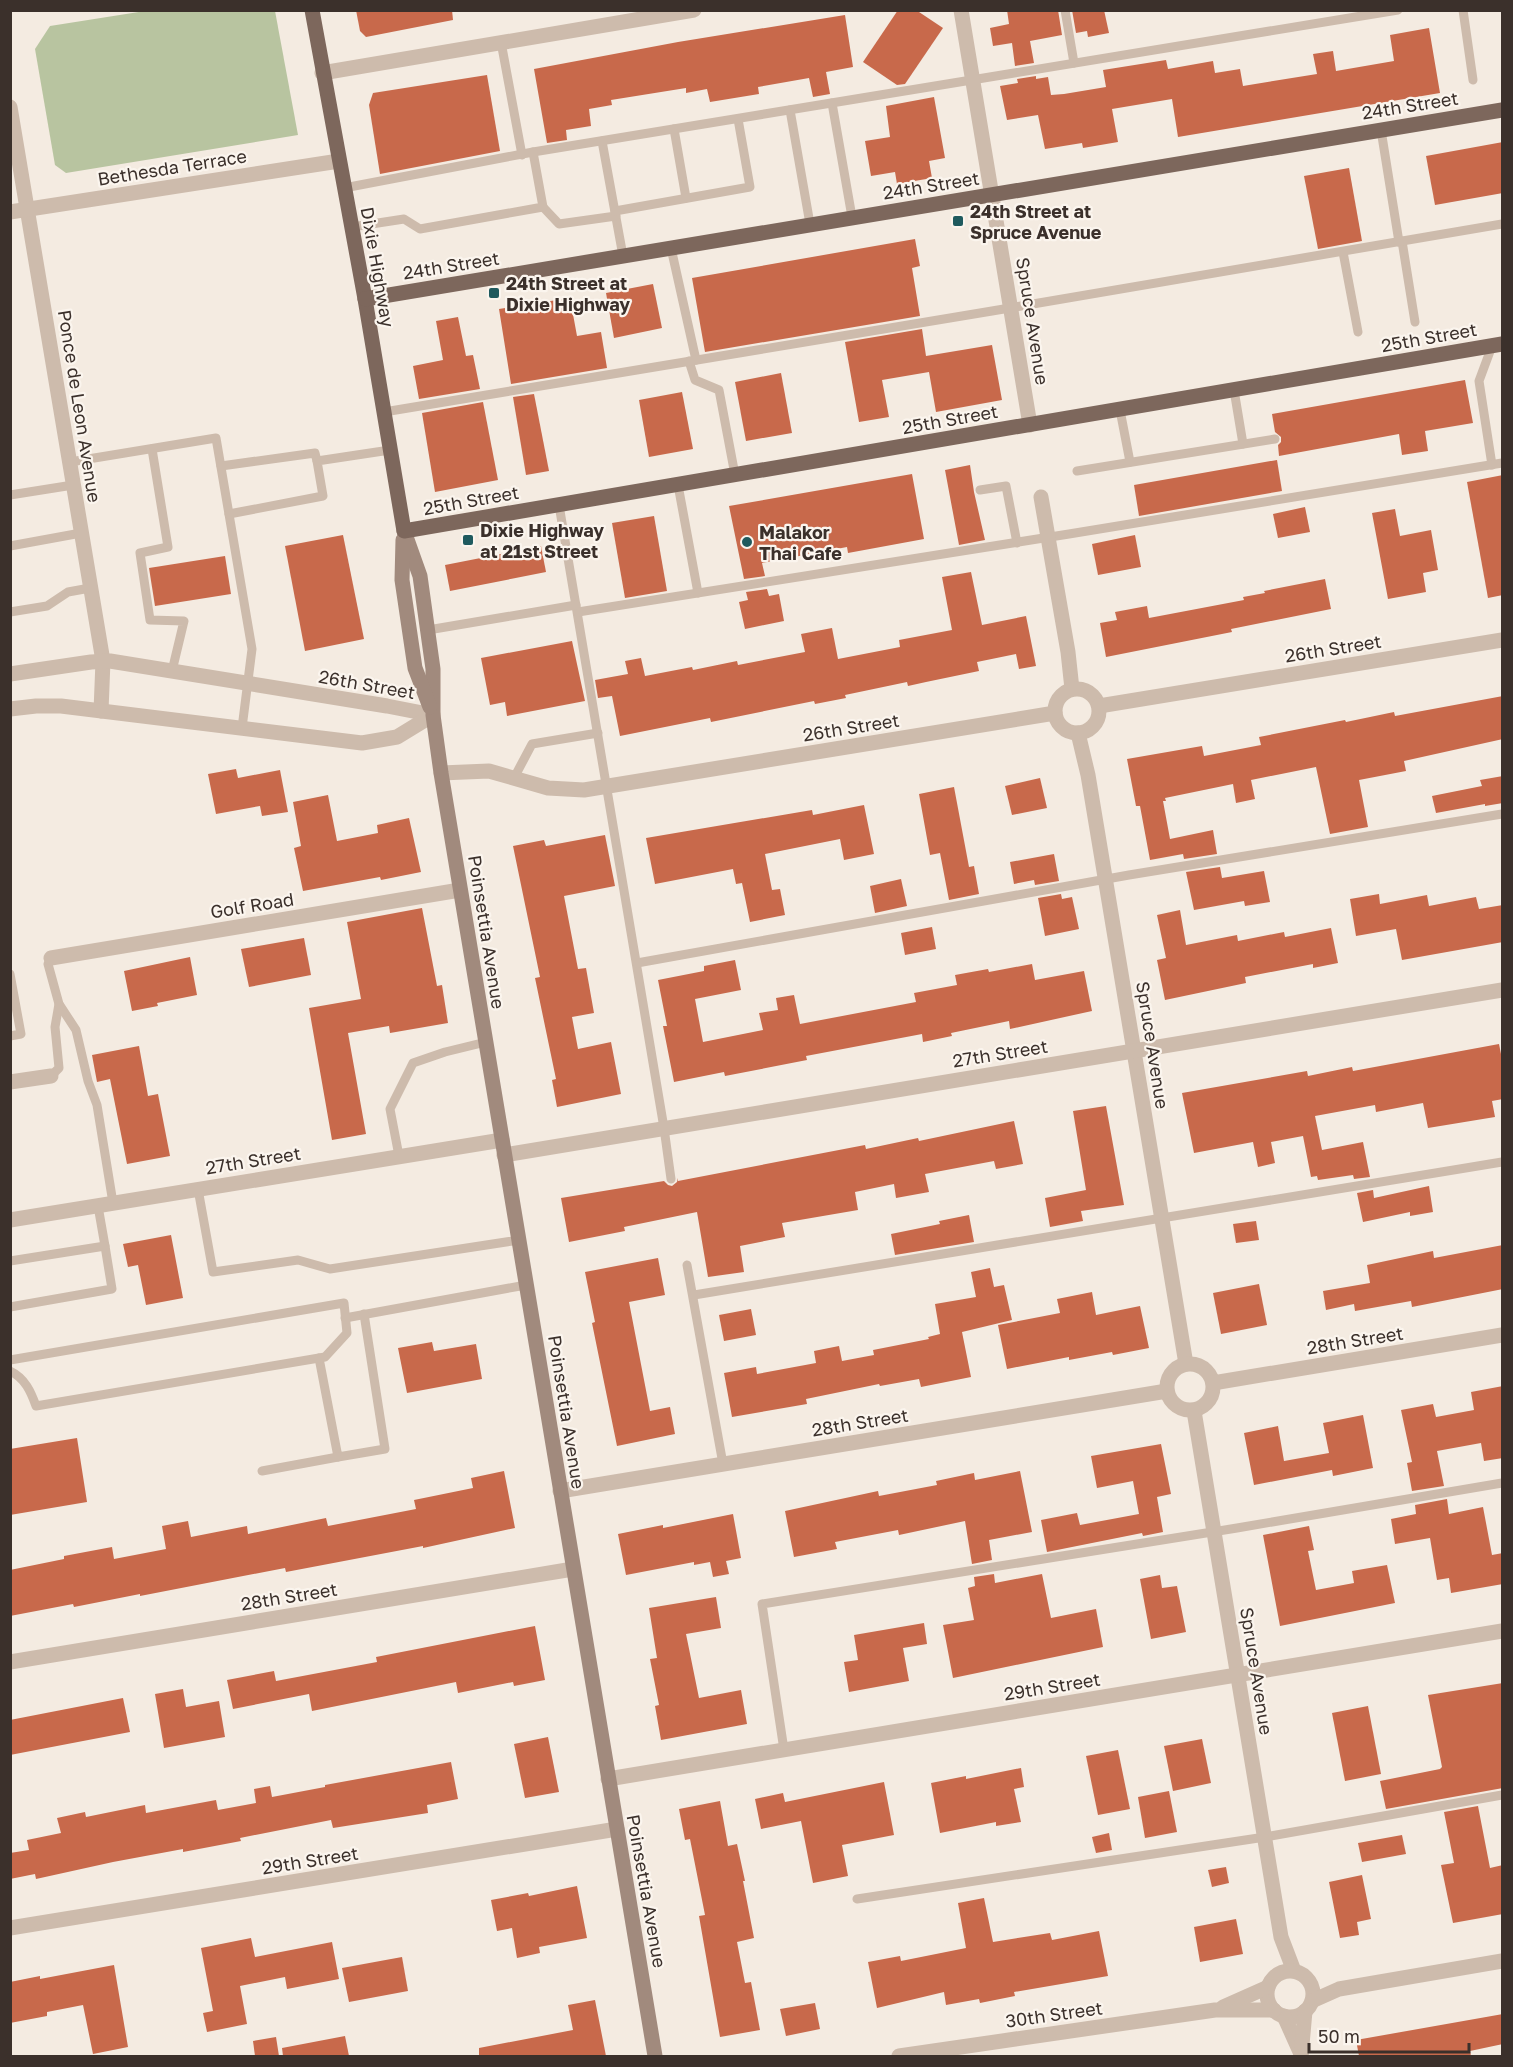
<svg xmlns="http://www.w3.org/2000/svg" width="1513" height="2067" font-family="'Golos Text',sans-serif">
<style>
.green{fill:#b8c4a0}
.building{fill:#c8694b}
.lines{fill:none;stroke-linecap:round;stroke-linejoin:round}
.lane{stroke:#cdbbac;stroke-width:9}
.street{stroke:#cdbbac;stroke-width:15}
.secondary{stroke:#a18a7d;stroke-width:15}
.primary{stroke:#7d675c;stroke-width:15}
.poi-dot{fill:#1f5a5e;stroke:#fbf5ee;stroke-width:2}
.labels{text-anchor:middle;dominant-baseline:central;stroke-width:4.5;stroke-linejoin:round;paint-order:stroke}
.street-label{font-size:18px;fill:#3b302b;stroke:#fbf5ee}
.poi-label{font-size:18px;font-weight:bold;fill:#3b302b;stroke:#fbf5ee;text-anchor:start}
</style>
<rect width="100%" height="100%" fill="#f4ebe1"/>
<polygon class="green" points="145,11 275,11 298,135 66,173 55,165 35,49 50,26"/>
<g class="building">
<polygon points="356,10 452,10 453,20 366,37 360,31"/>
<polygon points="898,10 916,10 943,28 905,84 897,85 863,62"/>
<polygon points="1007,10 1058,10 1062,35 1030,41 1034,63 1015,66 1012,43 993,46 990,28 1009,24"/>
<polygon points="1072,10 1104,10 1109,33 1088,37 1087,31 1076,33"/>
<polygon points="845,15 853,67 826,72 830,94 813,97 809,78 758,87 759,94 710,102 707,89 686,93 686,88 611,100 612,105 589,109 591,126 566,130 567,140 547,143 534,69 678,42"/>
<polygon points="1429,28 1440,93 1178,137 1172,99 1112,109 1118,142 1083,148 1082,143 1045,149 1038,115 1007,120 1000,86 1018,83 1017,79 1036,76 1036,79 1048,77 1051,95 1064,94 1106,87 1103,70 1166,60 1168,69 1213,61 1215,73 1240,69 1243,86 1317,74 1313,54 1333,51 1336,71 1394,61 1390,35"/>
<polygon points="487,75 500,151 380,174 369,105 373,93"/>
<polygon points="934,97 945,158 929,161 932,178 897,184 895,172 871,176 865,141 890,137 886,106"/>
<polygon points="1503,142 1503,193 1435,205 1426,156"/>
<polygon points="1349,168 1362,241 1318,249 1304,176"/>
<polygon points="915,239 920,266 912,268 920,316 705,352 692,278"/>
<polygon points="653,284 662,328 614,338 606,293"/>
<polygon points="570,298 577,336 601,332 607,368 511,384 499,309"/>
<polygon points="458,317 466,356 473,355 480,389 419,399 413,366 443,360 436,321"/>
<polygon points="922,329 926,356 992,345 1002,400 936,412 929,372 882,380 889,417 859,422 845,342"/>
<polygon points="781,373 792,433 746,441 735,382"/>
<polygon points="1465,380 1473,423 1425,431 1428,451 1402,455 1399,434 1279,456 1278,445 1281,442 1281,437 1275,432 1272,414"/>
<polygon points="682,392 693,449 649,457 639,400"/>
<polygon points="534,394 549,471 526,475 513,397"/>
<polygon points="483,402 498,480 435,492 422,413"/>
<polygon points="1277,460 1282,491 1139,516 1134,485"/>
<polygon points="970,465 974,492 985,540 959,545 945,470"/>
<polygon points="912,474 924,539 848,553 847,547 762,563 765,576 744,579 729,506"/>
<polygon points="1503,475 1503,595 1488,598 1467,482"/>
<polygon points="1305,507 1310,532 1278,538 1273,514"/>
<polygon points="1395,509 1400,536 1431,530 1438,570 1423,573 1426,592 1388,599 1372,513"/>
<polygon points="654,516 667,591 625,598 612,523"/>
<polygon points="343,535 364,639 305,651 285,546"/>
<polygon points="1135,535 1141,567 1098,575 1092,544"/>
<polygon points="541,546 546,572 450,591 445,565"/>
<polygon points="225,556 231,594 155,606 149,568"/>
<polygon points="971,572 982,625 1026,616 1036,666 1019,669 1016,654 977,662 979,671 926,682 908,686 907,682 845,695 846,698 815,704 814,701 711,722 710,718 620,736 612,696 598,698 595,680 628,674 625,661 641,658 645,676 692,667 693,670 737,661 738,665 805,652 801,634 832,628 838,659 900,647 899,640 952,630 942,577"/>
<polygon points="1325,579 1331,609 1231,629 1232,632 1106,657 1100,623 1117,620 1115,612 1147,606 1149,618 1244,600 1243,597 1265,593 1264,591"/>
<polygon points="767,589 769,596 779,594 784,621 745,629 739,602 748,600 746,592"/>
<polygon points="572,641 585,701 507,716 505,702 490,705 481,658"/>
<polygon points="1503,696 1503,739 1404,761 1406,771 1359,780 1368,827 1330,834 1316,767 1251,780 1255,799 1236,803 1233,784 1165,798 1166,801 1163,801 1170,839 1213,830 1217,854 1184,859 1183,854 1150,860 1140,806 1136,806 1127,759 1202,746 1204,756 1261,745 1259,737 1345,720 1346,722 1394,712 1395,716"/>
<polygon points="236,769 238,778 280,770 288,812 262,816 260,806 216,814 208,774"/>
<polygon points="1503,776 1503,803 1485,806 1485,804 1436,813 1432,796 1482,786 1480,780"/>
<polygon points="1040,778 1047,808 1012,815 1005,786"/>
<polygon points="954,787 969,867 974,866 979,894 949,900 940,853 930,855 919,794"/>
<polygon points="328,795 337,841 378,833 377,825 409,818 421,872 381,880 380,877 303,891 294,848 301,846 293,802"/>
<polygon points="864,805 874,854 844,860 840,839 765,854 772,890 780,889 785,915 750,922 742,883 736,884 733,869 655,884 646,838 812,810 813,815"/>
<polygon points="605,835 615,886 564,896 578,969 586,968 594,1013 572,1017 578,1049 611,1042 621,1094 557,1107 552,1080 556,1079 535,978 540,977 513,846 544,840 546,846"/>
<polygon points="1054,854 1059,881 1035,885 1034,880 1014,884 1010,862"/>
<polygon points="1220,867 1222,878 1264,871 1270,902 1245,906 1244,901 1194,910 1186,872"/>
<polygon points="901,879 907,906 875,913 870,886"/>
<polygon points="1061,894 1062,899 1072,897 1079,929 1045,936 1038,898"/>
<polygon points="1379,894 1380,904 1427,895 1429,906 1476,897 1479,909 1503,905 1503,942 1402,960 1396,929 1356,936 1350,899"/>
<polygon points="422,908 437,986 442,985 448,1023 390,1033 389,1026 348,1033 366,1134 332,1140 309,1008 361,999 347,922"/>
<polygon points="1180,910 1186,945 1237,935 1238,941 1284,932 1285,937 1331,928 1338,963 1313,968 1313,964 1245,977 1246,983 1165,1000 1157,960 1166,958 1157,915"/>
<polygon points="932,927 936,949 905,955 901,933"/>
<polygon points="304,938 311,975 249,987 241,949"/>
<polygon points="190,957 197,995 157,1003 158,1006 132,1011 124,971"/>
<polygon points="735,960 741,990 695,999 703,1042 763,1030 759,1013 778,1010 776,998 794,995 800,1024 916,1002 914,993 957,985 955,975 988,969 989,972 1032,964 1035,980 1084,971 1092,1011 1010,1029 1009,1021 951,1033 952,1036 923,1042 922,1034 806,1056 807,1060 725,1076 724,1072 674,1082 663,1026 667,1026 658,980 704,971 704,966"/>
<polygon points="1499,1044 1503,1064 1503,1099 1492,1101 1495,1117 1428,1128 1423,1103 1376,1112 1375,1105 1315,1116 1322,1150 1363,1142 1370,1177 1354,1179 1353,1175 1318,1180 1317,1176 1311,1177 1303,1136 1271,1142 1275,1163 1258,1167 1253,1142 1194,1153 1182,1093 1307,1071 1308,1076 1352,1067 1353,1071"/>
<polygon points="139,1046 148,1096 158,1094 170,1156 127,1164 110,1079 97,1082 92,1055"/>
<polygon points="1106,1106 1124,1205 1081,1211 1083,1221 1050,1227 1045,1198 1086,1190 1073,1111"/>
<polygon points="1014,1121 1023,1164 996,1169 994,1161 925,1174 929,1192 896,1198 894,1184 855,1192 858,1210 782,1223 785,1237 740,1246 744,1272 708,1277 697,1212 624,1227 625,1231 569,1242 561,1198 664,1181 668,1185 672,1186 677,1182 678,1178 678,1181 865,1145 866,1149 918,1138 919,1141"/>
<polygon points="1429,1186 1433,1212 1410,1216 1410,1212 1363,1222 1357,1193 1373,1190 1374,1198"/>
<polygon points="969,1215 974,1242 895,1255 891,1234 940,1224 939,1221"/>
<polygon points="1256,1221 1259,1240 1236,1243 1233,1224"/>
<polygon points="171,1235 183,1298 146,1305 138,1265 128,1267 123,1244"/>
<polygon points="1503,1245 1503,1289 1412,1307 1411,1301 1355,1311 1354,1304 1326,1310 1323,1291 1370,1283 1367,1265 1433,1251 1434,1258"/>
<polygon points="658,1258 665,1295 629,1302 650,1411 670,1407 675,1434 617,1446 592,1323 595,1322 585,1272"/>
<polygon points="990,1268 994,1287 1004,1285 1012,1320 962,1332 971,1377 921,1387 919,1379 880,1386 879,1384 806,1399 807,1404 732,1417 724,1373 756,1367 757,1374 816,1363 814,1351 839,1346 842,1361 874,1355 873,1350 929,1339 928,1337 940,1334 935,1304 976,1297 971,1272"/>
<polygon points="1259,1284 1267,1325 1221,1334 1213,1293"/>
<polygon points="1092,1292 1096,1315 1140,1306 1149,1348 1113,1355 1112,1352 1069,1360 1069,1357 1007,1369 998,1325 1060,1313 1057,1299"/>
<polygon points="751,1309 756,1335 724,1341 719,1315"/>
<polygon points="432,1342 434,1351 476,1344 482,1379 407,1393 398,1348"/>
<polygon points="1503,1386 1503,1458 1484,1461 1481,1443 1437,1451 1444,1486 1412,1491 1407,1463 1412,1462 1401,1410 1433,1404 1436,1417 1474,1410 1471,1392"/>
<polygon points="1363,1415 1373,1468 1333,1476 1332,1470 1254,1485 1244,1433 1278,1426 1284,1461 1329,1453 1323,1423"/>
<polygon points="77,1438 87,1502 10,1515 10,1449"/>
<polygon points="1161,1444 1171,1494 1157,1497 1163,1532 1143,1536 1142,1533 1047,1552 1041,1520 1077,1513 1080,1525 1139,1514 1133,1481 1097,1488 1091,1456"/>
<polygon points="504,1471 515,1528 423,1548 423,1546 286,1572 285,1568 140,1596 140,1594 74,1607 73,1604 10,1616 10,1570 64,1559 64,1556 112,1547 114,1559 166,1549 162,1526 188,1521 191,1537 247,1526 248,1534 326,1518 328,1526 416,1509 414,1500 473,1488 471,1478"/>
<polygon points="1020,1471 1032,1532 989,1540 992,1560 972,1564 965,1521 899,1535 898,1530 835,1542 837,1549 794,1557 785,1511 878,1491 879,1496 937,1485 936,1481 974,1473 975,1480"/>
<polygon points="1447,1499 1449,1514 1483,1507 1492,1555 1503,1553 1503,1584 1451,1593 1449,1578 1437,1580 1430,1538 1395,1544 1391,1519 1416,1514 1415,1505"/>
<polygon points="733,1514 741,1558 726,1561 729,1574 713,1577 710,1562 694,1565 694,1562 626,1575 618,1534 663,1525 663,1528"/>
<polygon points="1309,1526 1314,1550 1308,1551 1316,1590 1354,1583 1352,1571 1387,1565 1395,1603 1280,1626 1263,1535"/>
<polygon points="994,1574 995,1583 1042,1574 1051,1618 1096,1609 1103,1647 953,1678 943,1625 974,1620 968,1588 975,1586 974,1577"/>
<polygon points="1160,1575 1162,1588 1177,1586 1186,1632 1151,1639 1140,1579"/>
<polygon points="716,1597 721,1628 686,1634 699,1698 741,1690 747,1724 661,1740 655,1706 659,1705 650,1659 657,1658 649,1608"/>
<polygon points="924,1623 927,1644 903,1648 909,1681 849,1692 844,1662 858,1660 854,1635"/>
<polygon points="535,1626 545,1680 514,1686 513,1682 458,1693 456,1682 312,1711 309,1694 233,1709 227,1680 274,1671 276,1681 377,1662 376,1657"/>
<polygon points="1503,1683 1503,1788 1386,1809 1380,1781 1440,1769 1442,1767 1428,1695"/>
<polygon points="183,1689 186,1707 219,1701 225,1737 164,1748 155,1694"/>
<polygon points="123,1698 130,1732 10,1755 10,1720"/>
<polygon points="1368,1706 1381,1774 1345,1781 1332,1713"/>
<polygon points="548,1737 559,1792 525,1798 514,1744"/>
<polygon points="1202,1739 1211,1783 1173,1791 1164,1746"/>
<polygon points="1118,1750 1130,1809 1098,1815 1086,1756"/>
<polygon points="451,1762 458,1799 427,1805 428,1813 333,1828 331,1820 240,1838 241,1841 183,1852 183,1849 113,1862 36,1879 35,1874 10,1879 10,1853 29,1850 27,1840 61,1833 57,1818 85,1812 86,1817 145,1805 146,1813 216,1800 218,1810 256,1803 254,1789 270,1786 272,1797 325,1787 325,1785"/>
<polygon points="1021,1768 1024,1787 1014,1789 1021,1822 996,1826 996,1822 940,1833 931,1783 966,1776 966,1779"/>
<polygon points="884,1782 894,1835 842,1845 848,1876 813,1883 801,1821 761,1829 755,1799 783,1793 785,1802"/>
<polygon points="1169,1791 1177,1832 1145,1838 1138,1797"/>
<polygon points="720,1801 728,1846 737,1844 745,1881 743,1881 754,1938 737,1942 745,1983 751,1982 760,2030 720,2037 699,1916 705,1915 690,1839 685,1840 679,1809"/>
<polygon points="1478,1806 1490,1868 1503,1865 1503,1914 1453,1923 1441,1865 1454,1863 1444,1812"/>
<polygon points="1109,1833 1112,1850 1096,1853 1092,1837"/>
<polygon points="1402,1835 1406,1854 1362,1862 1358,1843"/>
<polygon points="1226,1867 1229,1883 1212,1887 1208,1870"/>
<polygon points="1362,1875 1371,1919 1357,1922 1359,1935 1340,1938 1329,1882"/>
<polygon points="577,1886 587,1938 539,1947 540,1953 517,1958 512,1928 497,1931 491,1900 528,1893 529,1896"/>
<polygon points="984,1898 993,1942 1050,1933 1052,1940 1099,1931 1108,1976 1014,1992 1015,1996 980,2003 979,1999 946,2005 944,1992 877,2008 868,1962 900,1956 901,1961 966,1948 958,1903"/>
<polygon points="1236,1919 1243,1954 1200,1962 1194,1927"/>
<polygon points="251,1938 255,1957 332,1942 339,1979 287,1989 285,1977 240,1986 247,2024 207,2032 203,2013 213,2011 201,1948"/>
<polygon points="402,1957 408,1991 349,2002 342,1968"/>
<polygon points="114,1965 128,2047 93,2054 83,2005 47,2012 47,2016 10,2023 10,1982 40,1976 40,1979"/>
<polygon points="595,2000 606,2056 479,2056 479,2048 573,2030 568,2005"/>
<polygon points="815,2003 820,2029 786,2036 780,2009"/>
<polygon points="1503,2014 1503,2044 1470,2051 1471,2056 1359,2056 1356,2040"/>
<polygon points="345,2036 349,2056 283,2056 282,2048"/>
<polygon points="276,2037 279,2056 255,2056 253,2041"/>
</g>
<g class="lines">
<g class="lane">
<polyline points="1065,10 1074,63"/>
<polyline points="1463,10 1473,80"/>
<polyline points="501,42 522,155"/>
<polyline points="832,103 852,217"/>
<polyline points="790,110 810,224"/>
<polyline points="674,129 686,198"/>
<polyline points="1381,130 1399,242"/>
<polyline points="602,141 623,256"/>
<polyline points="344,188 533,152 1398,10"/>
<polyline points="543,207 559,224 616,216"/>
<polyline points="615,211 750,187 738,119"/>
<polyline points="352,227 404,219 420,229 543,207 533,152"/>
<polyline points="1402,241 1415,322"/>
<polyline points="671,248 696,360"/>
<polyline points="1343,252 1358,332"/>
<polyline points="1492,346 1479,381 1492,465"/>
<polyline points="689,361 695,380 719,390 735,475"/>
<polyline points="1234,390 1243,444"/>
<polyline points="1120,410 1130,462"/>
<polyline points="384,412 992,311 1502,224"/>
<polyline points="152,449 168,547 140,553 150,620 184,621 172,671"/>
<polyline points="70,462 216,438 252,649 242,728"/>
<polyline points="221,466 315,453 317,461"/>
<polyline points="1077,471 1275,439"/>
<polyline points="678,485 698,593"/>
<polyline points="980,490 1006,486 1017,543"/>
<polyline points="10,495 73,485"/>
<polyline points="559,505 664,1128 671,1179"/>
<polyline points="229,514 323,496 317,461 390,450"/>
<polyline points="10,546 81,533"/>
<polyline points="10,612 47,606 68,592 90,588"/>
<polyline points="578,612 1069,534 1502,463"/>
<polyline points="428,630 576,605"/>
<polyline points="514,778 532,744 598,733"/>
<polyline points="51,958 48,964 59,1004 76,1030 88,1081 97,1105 113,1203"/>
<polyline points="637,963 1129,875 1502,814"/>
<polyline points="10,974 21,1034 10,1036"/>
<polyline points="51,1076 59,1068 55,1027 59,1004"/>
<polyline points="399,1156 390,1109 413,1063 445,1052 486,1042"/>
<polyline points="198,1189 213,1272 298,1260 330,1269 519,1240"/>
<polyline points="98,1206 105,1246"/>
<polyline points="10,1261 105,1246 112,1289 10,1307"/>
<polyline points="687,1265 723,1464"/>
<polyline points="694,1295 1502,1162"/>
<polyline points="345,1318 526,1285"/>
<polyline points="319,1358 338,1457 385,1449 364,1314"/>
<path d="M10,1360L344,1303L347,1333L325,1357L36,1406C31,1392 25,1378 10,1371"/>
<polyline points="262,1471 338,1457"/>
<polyline points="784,1750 762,1604 1237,1528 1502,1483"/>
<polyline points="857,1899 1265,1837 1502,1795"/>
</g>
<g class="street">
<polyline points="961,10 1030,425"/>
<polyline points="322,73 694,10"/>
<polyline points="10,107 103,661 101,711"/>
<polyline points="10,212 339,161"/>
<polyline points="1041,497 1068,652 1072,689"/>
<polyline points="10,674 91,662 110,661 387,706 433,715"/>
<circle cx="1077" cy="711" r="22"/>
<polyline points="1099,706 1502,640"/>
<polyline points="10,709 36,706 61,706 362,743 397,737 433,715"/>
<polyline points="1078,733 1088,775 1186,1364"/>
<polyline points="441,773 489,771 548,788 584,790 1055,713"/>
<polyline points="51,958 460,890"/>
<polyline points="10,1082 51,1076"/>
<polyline points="504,1155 1502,990"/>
<polyline points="10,1220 502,1140"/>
<circle cx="1190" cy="1387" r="23"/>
<polyline points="1213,1383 1502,1335"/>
<polyline points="1194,1411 1281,1937 1294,1971"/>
<polyline points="560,1491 1167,1391"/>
<polyline points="10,1662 573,1569"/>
<polyline points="608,1779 1502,1631"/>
<polyline points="10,1928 617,1829"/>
<circle cx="1290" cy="1994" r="23"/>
<polyline points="1312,2001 1339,1989 1502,1961"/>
<polyline points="1223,2007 1268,1987"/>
<polyline points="1284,2016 1301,2054"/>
<polyline points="899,2056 1215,2010 1274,2010"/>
<polyline points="1301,2056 1305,2011"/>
</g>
<g class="secondary">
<polyline points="404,531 420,576 433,669 433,715 441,773 655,2056"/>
<polyline points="403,540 402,580 415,668 430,707"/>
</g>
<g class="primary">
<polyline points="312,10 365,299 404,531 1502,344"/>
<polyline points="365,299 1502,110"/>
</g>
</g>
<g class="poi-dot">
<rect x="952" y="215" width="12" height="12" rx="3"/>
<rect x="488" y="287" width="12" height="12" rx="3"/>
<rect x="462" y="534" width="12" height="12" rx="3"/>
<circle cx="747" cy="542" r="6"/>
</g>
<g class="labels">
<g class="street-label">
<text transform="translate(1410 105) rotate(-9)">24th Street</text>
<text transform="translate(172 167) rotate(-9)">Bethesda Terrace</text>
<text transform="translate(931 185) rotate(-9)">24th Street</text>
<text transform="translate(451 265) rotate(-9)">24th Street</text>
<text transform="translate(378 267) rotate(80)">Dixie Highway</text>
<text transform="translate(1033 321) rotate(81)">Spruce Avenue</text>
<text transform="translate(1429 337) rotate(-10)">25th Street</text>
<text transform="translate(80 406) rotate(81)">Ponce de Leon Avenue</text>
<text transform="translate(950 419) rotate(-10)">25th Street</text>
<text transform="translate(471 500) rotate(-10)">25th Street</text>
<text transform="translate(1333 648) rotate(-9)">26th Street</text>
<text transform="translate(367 684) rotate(10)">26th Street</text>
<text transform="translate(851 727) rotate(-9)">26th Street</text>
<text transform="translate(252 905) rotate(-9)">Golf Road</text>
<text transform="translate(487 932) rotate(81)">Poinsettia Avenue</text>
<text transform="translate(1153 1045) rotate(81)">Spruce Avenue</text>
<text transform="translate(1000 1053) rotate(-9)">27th Street</text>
<text transform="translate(253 1160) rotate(-9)">27th Street</text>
<text transform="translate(1355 1340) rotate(-9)">28th Street</text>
<text transform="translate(567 1412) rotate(81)">Poinsettia Avenue</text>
<text transform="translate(860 1422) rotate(-9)">28th Street</text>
<text transform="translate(289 1596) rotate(-9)">28th Street</text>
<text transform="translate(1257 1671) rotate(81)">Spruce Avenue</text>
<text transform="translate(1052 1686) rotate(-9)">29th Street</text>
<text transform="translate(310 1860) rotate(-9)">29th Street</text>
<text transform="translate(647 1891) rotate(80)">Poinsettia Avenue</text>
<text transform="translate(1054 2014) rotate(-8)">30th Street</text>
</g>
<g class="poi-label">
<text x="970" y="211">24th Street at<tspan x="970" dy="21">Spruce Avenue</tspan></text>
<text x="506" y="283">24th Street at<tspan x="506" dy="21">Dixie Highway</tspan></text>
<text x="480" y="530">Dixie Highway<tspan x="480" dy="21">at 21st Street</tspan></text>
<text x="759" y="532">Malakor<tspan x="759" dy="21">Thai Cafe</tspan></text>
</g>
</g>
<rect width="1513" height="2067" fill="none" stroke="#3b302b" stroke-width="24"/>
<path d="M1309 2043v9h160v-9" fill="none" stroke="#3b302b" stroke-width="3"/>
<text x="1318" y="2043" font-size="18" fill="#3b302b" stroke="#fbf5ee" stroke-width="4.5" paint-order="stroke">50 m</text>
</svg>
